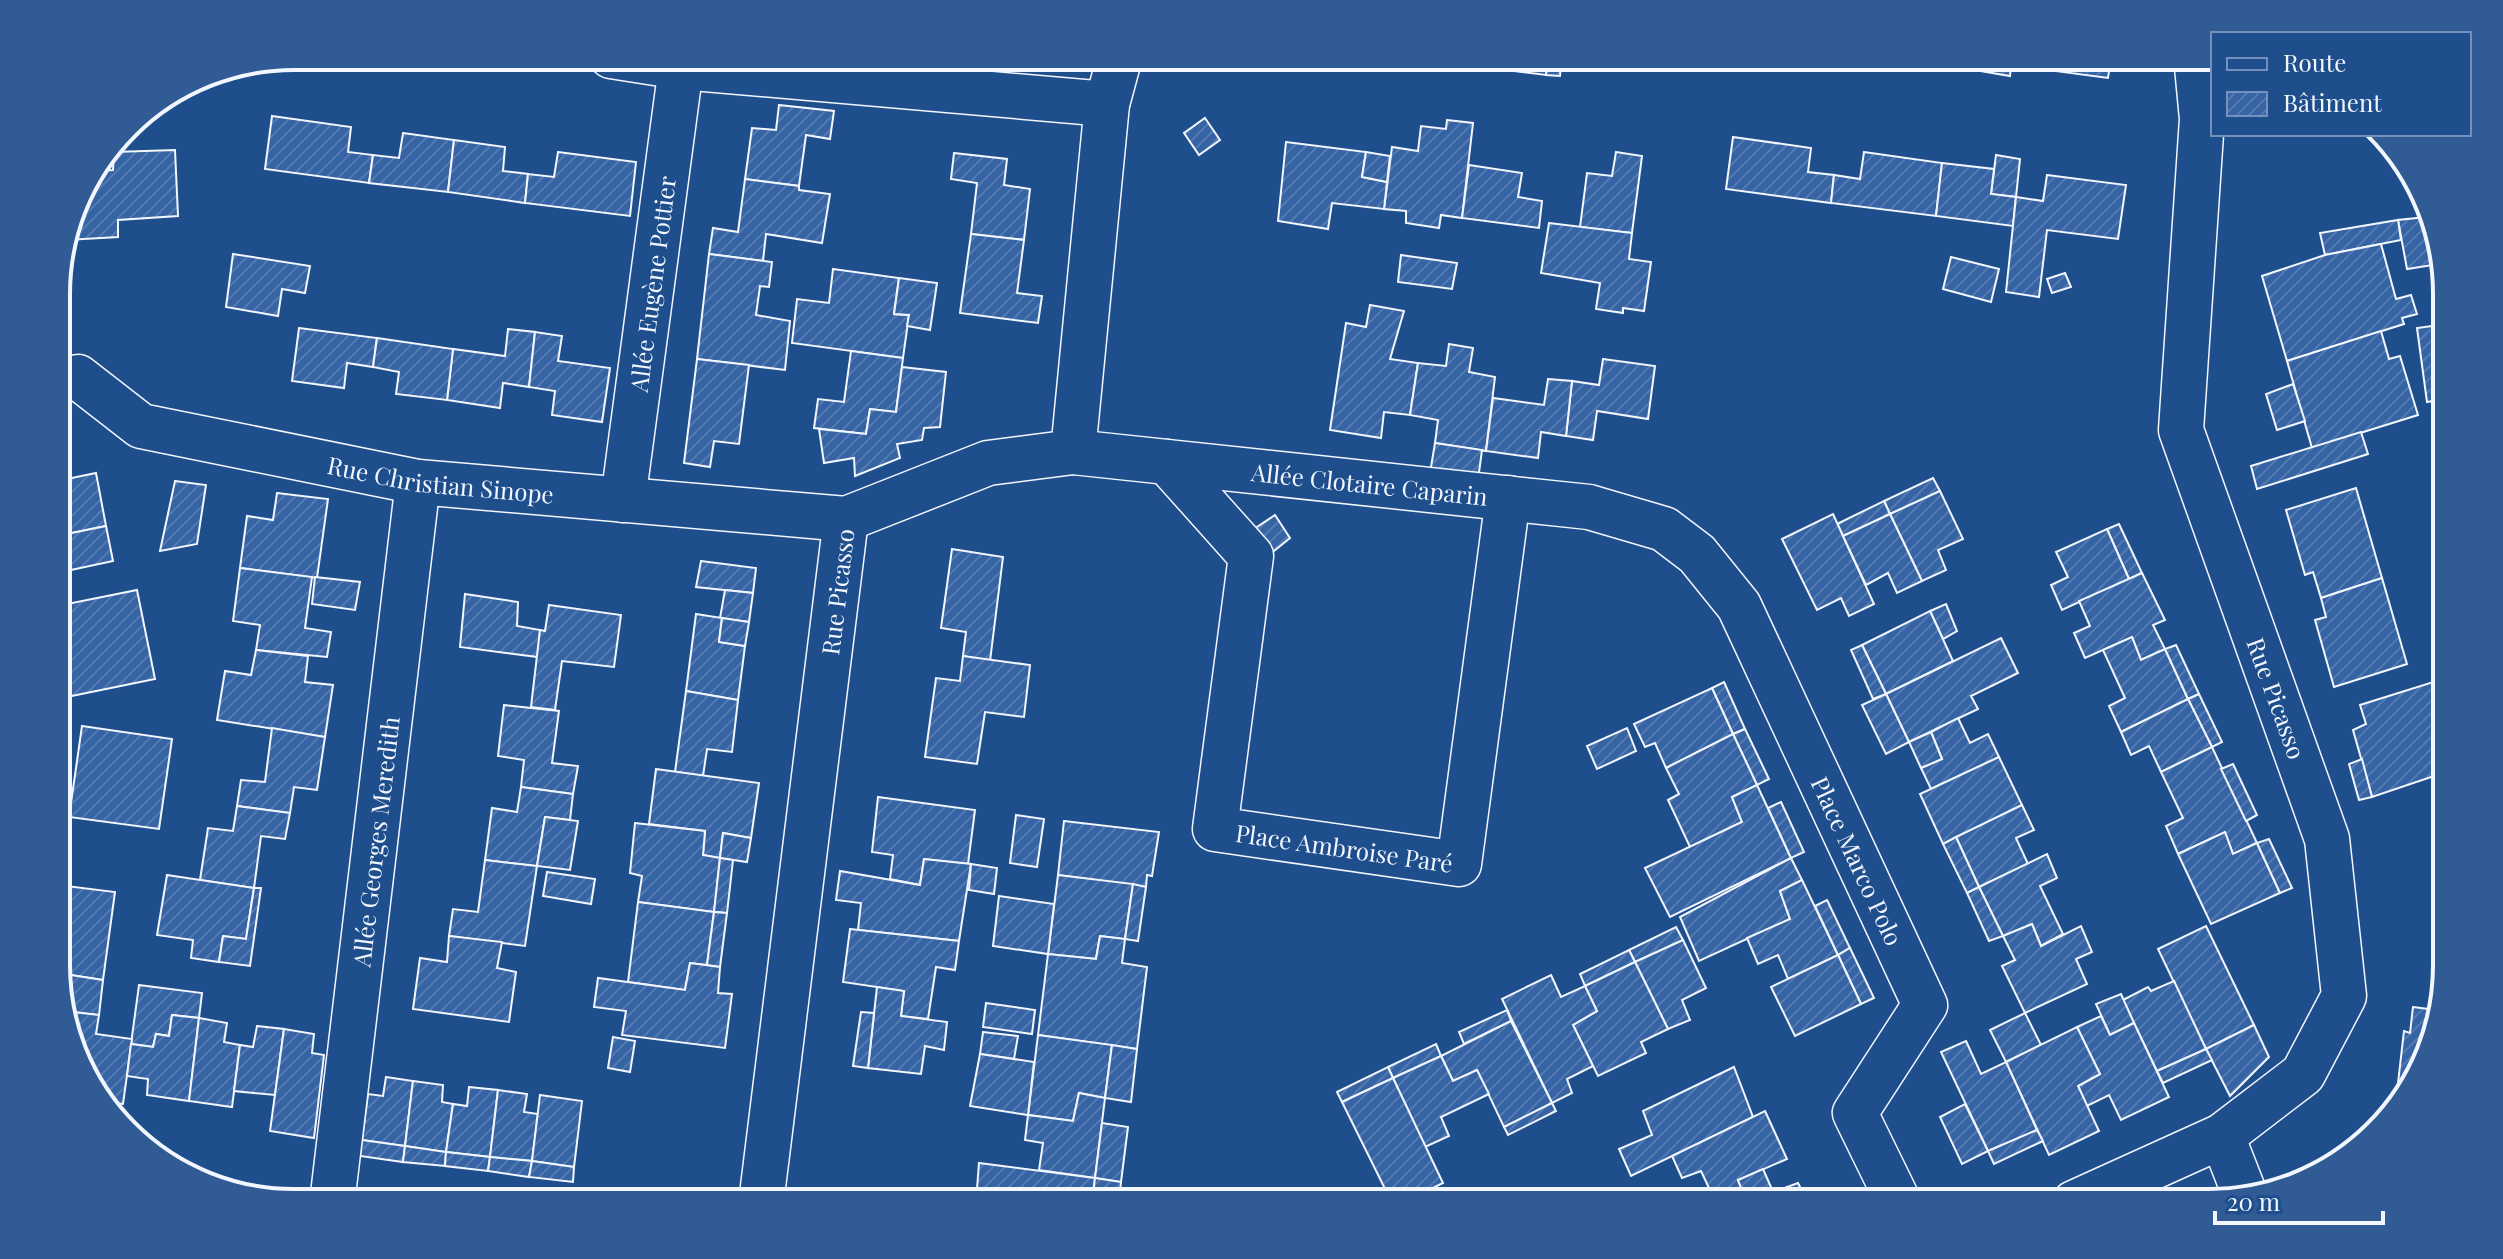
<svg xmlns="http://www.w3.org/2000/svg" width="2503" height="1259" font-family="'Playfair Display',serif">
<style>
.building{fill:url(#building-hatch);stroke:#f2f6ff;stroke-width:2}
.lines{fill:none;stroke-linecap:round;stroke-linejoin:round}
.minor-casing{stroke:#f2f6ff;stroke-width:47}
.minor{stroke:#1f4e8c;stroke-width:44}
.labels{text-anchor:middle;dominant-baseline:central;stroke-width:6;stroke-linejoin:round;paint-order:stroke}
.street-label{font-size:24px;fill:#f2f6ff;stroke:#1f4e8c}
.rim{fill:none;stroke:#f2f6ff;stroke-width:4}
</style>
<defs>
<pattern id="building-hatch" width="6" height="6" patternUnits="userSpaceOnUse" patternTransform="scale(2)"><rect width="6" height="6" fill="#3563a3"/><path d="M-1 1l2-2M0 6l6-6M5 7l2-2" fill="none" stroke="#537ab1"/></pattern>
</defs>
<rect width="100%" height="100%" fill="#1f4e8c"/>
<g class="building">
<polygon points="1474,56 1548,56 1546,75 1473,66"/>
<polygon points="1548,56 1562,56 1560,76 1546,75"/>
<polygon points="1975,56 2030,56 2028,68 2011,66 2010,76 1974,70"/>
<polygon points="2056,56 2111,56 2110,65"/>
<polygon points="2056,59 2110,65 2108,78 2055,71"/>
<polygon points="779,105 834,111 830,139 806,135 799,186 745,179 752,128 776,130"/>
<polygon points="272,116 351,127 348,152 373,155 369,183 265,169"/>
<polygon points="1205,118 1220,140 1199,155 1184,133"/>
<polygon points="1447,120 1473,123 1462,218 1441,215 1439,228 1406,223 1406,211 1384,209 1392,147 1418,151 1421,126 1446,129"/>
<polygon points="403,133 454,140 448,192 369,183 373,155 399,158"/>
<polygon points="1733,137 1811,148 1808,172 1834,175 1831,203 1726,189"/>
<polygon points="454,140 505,147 503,171 528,174 525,203 448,192"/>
<polygon points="1286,142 1366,152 1362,177 1387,182 1384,209 1332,203 1328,229 1278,221"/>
<polygon points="175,150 178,216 118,220 118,237 67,240 81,188 94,171 113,170 114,152"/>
<polygon points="558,152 636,162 630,216 525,203 528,174 554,177"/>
<polygon points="1366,152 1390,156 1387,182 1362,177"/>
<polygon points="1616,152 1642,156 1632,233 1580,227 1587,173 1612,176"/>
<polygon points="1864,152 1942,163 1936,216 1831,203 1834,175 1860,179"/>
<polygon points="954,153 1007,159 1004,185 1030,189 1024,240 971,234 977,183 951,179"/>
<polygon points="1996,155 2020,159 2016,197 1991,194"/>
<polygon points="1942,163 1994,169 1991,194 2016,197 2013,226 1936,216"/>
<polygon points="1469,165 1522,173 1518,197 1542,201 1539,228 1462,218"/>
<polygon points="2047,175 2126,185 2118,239 2047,230 2039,297 2006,292 2016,197 2043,201"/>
<polygon points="745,179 799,186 799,190 830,194 822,243 766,234 763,261 709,254 713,228 738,232"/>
<polygon points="2426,217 2439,248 2430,250"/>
<polygon points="2426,217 2433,265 2407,269 2398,220"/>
<polygon points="2398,220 2401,240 2325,255 2320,233"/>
<polygon points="1549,223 1632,233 1629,259 1651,262 1644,311 1623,308 1623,313 1596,309 1600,283 1541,273"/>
<polygon points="971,234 1024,240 1017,293 1042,296 1038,323 960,313"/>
<polygon points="2381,244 2396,299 2411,295 2417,314 2402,318 2404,324 2287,361 2262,276 2325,255"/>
<polygon points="233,254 310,266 305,293 282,289 278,316 226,307"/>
<polygon points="709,254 772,262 769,287 760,286 756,315 790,321 785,370 697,359"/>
<polygon points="1401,255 1457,263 1452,289 1398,282"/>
<polygon points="1951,257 1999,269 1991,302 1943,289"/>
<polygon points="833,269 899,278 894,314 909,315 903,358 792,343 797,299 829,303"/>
<polygon points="2065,273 2071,287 2052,293 2047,279"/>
<polygon points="899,278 937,283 930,330 907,326 909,315 894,314"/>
<polygon points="1370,305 1404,311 1390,359 1418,363 1410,415 1384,412 1381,438 1330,430 1346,323 1366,327"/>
<polygon points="2440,325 2445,399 2427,402 2417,328"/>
<polygon points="299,328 377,338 373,367 347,363 344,388 292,381"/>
<polygon points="508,329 535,332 529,387 503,383 500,408 447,400 453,349 505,356"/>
<polygon points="2381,331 2389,359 2400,356 2418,415 2312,448 2287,361"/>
<polygon points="535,332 562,336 558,361 610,368 602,422 552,415 555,391 529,387"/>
<polygon points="377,338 453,349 447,400 396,394 399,372 373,367"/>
<polygon points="1449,344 1473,348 1469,372 1495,377 1486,451 1435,443 1438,420 1410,415 1418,363 1446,366"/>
<polygon points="851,351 903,358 896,412 870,409 866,434 814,428 818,399 844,402"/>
<polygon points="697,359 749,365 739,444 714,441 710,467 684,463"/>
<polygon points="1603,359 1655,366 1648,419 1597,411 1593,440 1566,436 1572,381 1599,385"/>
<polygon points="902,367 946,372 940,427 924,428 922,440 897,444 900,458 855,476 854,458 824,463 819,429 866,434 870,409 896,412"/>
<polygon points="1548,379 1572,381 1566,436 1541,432 1538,458 1486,451 1493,398 1544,405"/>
<polygon points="2293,384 2305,421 2277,430 2266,394"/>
<polygon points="2361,432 2368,454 2257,489 2251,466"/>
<polygon points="1435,443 1482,450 1478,480 1430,473"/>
<polygon points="96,473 106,526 57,536 57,481"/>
<polygon points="1933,478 1940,491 1890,514 1884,501"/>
<polygon points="175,481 206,485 197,544 160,551"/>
<polygon points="2356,488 2382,578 2321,598 2313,572 2305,575 2286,510"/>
<polygon points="1940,491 1963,539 1938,550 1946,570 1922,581 1890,514"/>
<polygon points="277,493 328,499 317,578 240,568 247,516 273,520"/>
<polygon points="1884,501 1890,514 1843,536 1837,524"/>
<polygon points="1833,514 1874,604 1849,616 1841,598 1817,610 1782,539"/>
<polygon points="1890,514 1922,581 1897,593 1888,573 1866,585 1843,536"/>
<polygon points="1275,515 1290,538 1269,555 1251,531"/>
<polygon points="2119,524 2142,573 2129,579 2107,529"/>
<polygon points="106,526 113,561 57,573 57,536"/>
<polygon points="2107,529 2129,579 2062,610 2051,585 2068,577 2056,552"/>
<polygon points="952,549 1003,557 990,661 963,656 966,632 941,628"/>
<polygon points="701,561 756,568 753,593 696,587"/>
<polygon points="240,568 312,577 305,628 331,632 327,657 256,650 260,625 233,621"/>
<polygon points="2142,573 2165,620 2153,625 2165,649 2141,660 2132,637 2085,658 2074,633 2090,626 2079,601"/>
<polygon points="315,577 360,582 355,610 312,604"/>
<polygon points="2382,578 2407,664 2334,687 2315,620 2326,617 2321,598"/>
<polygon points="137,590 155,679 57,699 57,606"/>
<polygon points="725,590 753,593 749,622 720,618"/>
<polygon points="465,594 518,602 517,626 540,630 538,657 460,647"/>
<polygon points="1946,604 1957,631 1943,639 1930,611"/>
<polygon points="549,605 621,615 614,667 562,661 555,710 531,707 540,630 545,631"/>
<polygon points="1930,611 1953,661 1886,694 1862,645"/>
<polygon points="696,614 722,618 719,642 745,646 738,700 686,691"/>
<polygon points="722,618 749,622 745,646 719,642"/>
<polygon points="2132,637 2141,660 2165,649 2188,699 2121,732 2109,706 2125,698 2103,650"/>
<polygon points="2001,638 2018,673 1971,696 1978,709 1909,742 1886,694"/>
<polygon points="1862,645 1886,694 1873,699 1851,650"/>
<polygon points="2176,645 2199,694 2188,699 2165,649"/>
<polygon points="256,650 308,656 305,682 333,685 325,737 217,720 225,671 251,675"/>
<polygon points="963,656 1030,665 1024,717 985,712 977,764 925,757 936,678 960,681"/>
<polygon points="2446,678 2446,772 2372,797 2353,730 2366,724 2360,705"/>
<polygon points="1724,682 1745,729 1733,734 1712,688"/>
<polygon points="1712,688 1733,734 1666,768 1655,743 1645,747 1634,724"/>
<polygon points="686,691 738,700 732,752 707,749 703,776 675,772"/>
<polygon points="1886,694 1909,742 1886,754 1862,705"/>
<polygon points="2199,694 2222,742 2212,747 2188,699"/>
<polygon points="2188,699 2212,747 2161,772 2149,746 2131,755 2121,732"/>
<polygon points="504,705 559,711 552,763 578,766 573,794 521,787 524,760 498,756"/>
<polygon points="1958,718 1970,743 1988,734 1999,757 1931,789 1921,768 1942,759 1931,732"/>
<polygon points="82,726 172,739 159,829 69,817"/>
<polygon points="272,728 325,737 317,790 294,787 290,813 237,806 241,780 265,782"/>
<polygon points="1627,728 1636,751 1597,769 1587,746"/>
<polygon points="1745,729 1769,779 1757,785 1733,734"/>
<polygon points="1931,732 1942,759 1921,768 1909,742"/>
<polygon points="1733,734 1757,785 1732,797 1742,822 1690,847 1668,800 1679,794 1666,768"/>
<polygon points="2212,747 2257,843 2233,854 2225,832 2178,854 2166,826 2183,818 2161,772"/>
<polygon points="1999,757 2022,805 1943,844 1920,794"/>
<polygon points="2362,759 2372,797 2359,800 2349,764"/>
<polygon points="2233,764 2257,815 2246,821 2221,769"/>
<polygon points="656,769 759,783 751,838 723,833 720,858 703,855 705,831 649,824"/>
<polygon points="1757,785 1791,858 1670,917 1645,868 1742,822 1732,797"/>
<polygon points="521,787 573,794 570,820 545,817 537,866 485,860 492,808 517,812"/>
<polygon points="878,797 975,810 968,864 924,859 920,885 890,879 893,855 872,852"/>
<polygon points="1781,802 1804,852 1791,858 1768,808"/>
<polygon points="2022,805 2034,830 2016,838 2028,864 1979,887 1956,837"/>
<polygon points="237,806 290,813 285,839 261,836 254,888 200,880 208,828 233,831"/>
<polygon points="1016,815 1044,819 1037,867 1010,863"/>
<polygon points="545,817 578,821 570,870 537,866"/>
<polygon points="1064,821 1159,832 1152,876 1147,875 1146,887 1058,875"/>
<polygon points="635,823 705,831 703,855 720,858 714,912 638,902 642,876 630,873"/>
<polygon points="2225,832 2233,854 2257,843 2280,893 2211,924 2178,854"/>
<polygon points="723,833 751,838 747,862 720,858"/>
<polygon points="1956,837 1979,887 1967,893 1943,844"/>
<polygon points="2269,839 2292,888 2280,893 2257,843"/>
<polygon points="2047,854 2057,878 2040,886 2063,934 2041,946 2032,924 2003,936 1979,887"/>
<polygon points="720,858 733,860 727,913 714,912"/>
<polygon points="1791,858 1802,880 1780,891 1790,919 1699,961 1680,917"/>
<polygon points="924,859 971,864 959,941 858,930 861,903 836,900 840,871 920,885"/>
<polygon points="485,860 537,866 525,946 449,936 453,909 478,912"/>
<polygon points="971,864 997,868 994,894 969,890"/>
<polygon points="547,872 595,879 591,904 543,896"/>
<polygon points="167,875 254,888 246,939 223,936 219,962 191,958 193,940 157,935"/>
<polygon points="1058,875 1133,884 1125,939 1100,936 1096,959 1048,954"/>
<polygon points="1802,880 1838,955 1788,979 1778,955 1758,964 1747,938 1790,919 1780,891"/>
<polygon points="1133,884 1146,887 1138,941 1125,939"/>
<polygon points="58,885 115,892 103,980 58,973"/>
<polygon points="1979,887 2003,936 1989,941 1967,893"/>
<polygon points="254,888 261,888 250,966 219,962 223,936 246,939"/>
<polygon points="999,896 1054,904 1048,954 993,946"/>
<polygon points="1827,900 1850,948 1838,955 1815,906"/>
<polygon points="638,902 714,912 707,965 690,963 685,990 628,982"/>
<polygon points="714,912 727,913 720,967 707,965"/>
<polygon points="2032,924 2041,946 2081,926 2092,952 2076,959 2087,984 2025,1013 2002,966 2015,960 2003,936"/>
<polygon points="2206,926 2254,1025 2206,1049 2158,949"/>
<polygon points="1676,927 1683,940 1635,962 1629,950"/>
<polygon points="850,929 959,941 955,970 936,967 928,1019 901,1016 904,991 843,982"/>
<polygon points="449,936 502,942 497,968 516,972 509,1022 413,1009 420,958 447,962"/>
<polygon points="1100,936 1125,939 1122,963 1147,967 1137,1049 1038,1035 1048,954 1096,959"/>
<polygon points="1683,940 1706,988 1682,1000 1690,1020 1668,1029 1635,962"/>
<polygon points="1850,948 1874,998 1861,1004 1838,955"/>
<polygon points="1629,950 1635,962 1585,986 1580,974"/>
<polygon points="1838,955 1861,1004 1795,1036 1771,987"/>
<polygon points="1635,962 1668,1029 1641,1042 1646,1053 1598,1076 1573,1025 1597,1011 1585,986"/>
<polygon points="690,963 720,967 718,993 732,994 725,1048 622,1035 626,1011 594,1007 598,978 685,990"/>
<polygon points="58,973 103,980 99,1015 64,1011 58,997"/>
<polygon points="1551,975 1561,997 1585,986 1597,1011 1573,1025 1593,1066 1567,1079 1572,1093 1552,1103 1502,999"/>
<polygon points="2174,981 2206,1049 2157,1071 2123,1000 2148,987 2151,991"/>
<polygon points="139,985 202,993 199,1018 172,1015 169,1036 156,1034 153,1047 131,1044"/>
<polygon points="877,987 904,991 901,1016 947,1022 944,1050 925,1046 921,1074 868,1068"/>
<polygon points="2121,994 2134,1023 2110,1035 2096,1004"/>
<polygon points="986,1003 1035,1010 1032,1034 983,1027"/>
<polygon points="2413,1007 2437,1010 2423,1070 2410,1084 2398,1083 2404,1031 2410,1033"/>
<polygon points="1507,1010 1511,1021 1464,1044 1459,1032"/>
<polygon points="64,1011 99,1015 96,1034 132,1039 123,1104 102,1102"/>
<polygon points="861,1012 874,1013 868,1068 853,1066"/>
<polygon points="2025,1013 2041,1045 2006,1062 1990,1030"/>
<polygon points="172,1015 199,1018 189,1101 147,1095 148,1079 127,1076 131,1044 153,1047 156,1034 169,1036"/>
<polygon points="2101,1016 2110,1035 2134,1023 2169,1097 2121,1120 2109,1095 2087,1106 2078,1086 2100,1074 2077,1027"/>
<polygon points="199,1018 227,1023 224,1042 240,1045 232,1107 189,1101"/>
<polygon points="1511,1021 1552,1103 1504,1127 1477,1070 1453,1081 1441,1056"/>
<polygon points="2254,1025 2269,1057 2230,1096 2206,1049"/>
<polygon points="257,1026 284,1029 275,1095 234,1091 240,1045 253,1047"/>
<polygon points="2077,1027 2100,1074 2078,1086 2099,1131 2049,1155 2006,1062"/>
<polygon points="284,1029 314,1034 312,1053 324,1055 314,1138 270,1131"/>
<polygon points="983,1032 1018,1036 1014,1059 980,1054"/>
<polygon points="1038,1035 1112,1045 1105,1098 1079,1093 1073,1121 1028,1115"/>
<polygon points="613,1037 635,1041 630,1072 608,1068"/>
<polygon points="1966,1041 1981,1074 2006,1062 2037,1130 1988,1151 1941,1052"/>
<polygon points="1436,1044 1441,1056 1393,1078 1388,1067"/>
<polygon points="1112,1045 1137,1049 1131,1102 1105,1098"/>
<polygon points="2206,1049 2212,1060 2163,1083 2157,1071"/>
<polygon points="980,1054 1034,1062 1028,1115 970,1106"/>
<polygon points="1441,1056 1453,1081 1477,1070 1489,1094 1441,1117 1449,1136 1425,1147 1393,1078"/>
<polygon points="1388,1067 1393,1078 1342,1102 1337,1092"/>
<polygon points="1734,1067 1753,1117 1631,1176 1619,1149 1652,1135 1643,1111"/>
<polygon points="386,1077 413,1081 405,1146 362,1140 368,1094 383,1096"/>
<polygon points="1393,1078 1443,1183 1402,1203 1392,1203 1342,1102"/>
<polygon points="413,1081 443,1085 442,1102 453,1104 446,1152 405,1146"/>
<polygon points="469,1087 498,1090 490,1157 446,1152 453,1104 467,1106"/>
<polygon points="498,1090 527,1094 524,1112 538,1114 532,1161 490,1157"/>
<polygon points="1079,1093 1105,1098 1095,1178 1039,1170 1043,1143 1025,1140 1028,1115 1073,1121"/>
<polygon points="540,1095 582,1101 574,1167 532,1161"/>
<polygon points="1552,1103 1556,1111 1508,1135 1504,1127"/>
<polygon points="1965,1104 1988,1151 1962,1164 1940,1117"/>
<polygon points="1765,1111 1787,1159 1738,1180 1747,1203 1716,1203 1701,1171 1682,1178 1672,1156"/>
<polygon points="1102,1123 1128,1127 1121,1182 1095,1178"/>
<polygon points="2037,1130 2043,1141 1994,1164 1988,1151"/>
<polygon points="362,1140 405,1146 403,1162 360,1156"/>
<polygon points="405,1146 446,1152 445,1166 403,1162"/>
<polygon points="446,1152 490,1157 488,1171 445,1166"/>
<polygon points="490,1157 532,1161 529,1177 488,1171"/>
<polygon points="532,1161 574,1167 573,1182 529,1177"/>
<polygon points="979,1163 1095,1178 1092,1203 976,1202"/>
<polygon points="1763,1169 1774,1194 1787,1187 1794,1203 1747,1203 1738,1180"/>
<polygon points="1095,1178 1121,1182 1119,1203 1092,1203"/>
<polygon points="1798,1183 1807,1201 1803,1203 1794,1203 1787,1187"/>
</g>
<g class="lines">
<g class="minor-casing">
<g id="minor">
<polyline points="611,56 681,67 1107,104"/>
<path id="s1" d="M57,381L78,377L141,426L418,482L846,519L988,463L1073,452L1589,507L1664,529L1697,554L1739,606L1925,1005L1855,1113L1899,1203"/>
<polyline points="1073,452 1107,104 1120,56"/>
<path id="s2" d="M1167,462L1251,556L1215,829L1459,864L1508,498"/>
<path id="s3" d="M623,500L681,67"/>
<polyline points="2222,1136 2245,1195"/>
<path id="s4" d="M332,1203L418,482"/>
<path id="s5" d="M761,1203L846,519"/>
<polyline points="2074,1203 2222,1136 2303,1074 2344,996 2327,839 2181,430 2202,119 2196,56"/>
</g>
</g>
<use href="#minor" class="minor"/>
</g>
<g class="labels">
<g class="street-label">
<text stroke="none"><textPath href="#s3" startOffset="218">Allée Eugène Pottier</textPath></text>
<text stroke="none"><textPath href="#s1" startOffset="406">Rue Christian Sinope</textPath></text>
<text stroke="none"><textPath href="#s1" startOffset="1350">Allée Clotaire Caparin</textPath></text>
<text stroke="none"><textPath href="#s5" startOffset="616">Rue Picasso</textPath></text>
<text transform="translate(2277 698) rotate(70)">Rue Picasso</text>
<text stroke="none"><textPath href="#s4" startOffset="364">Allée Georges Meredith</textPath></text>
<text stroke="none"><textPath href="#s2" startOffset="532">Place Ambroise Paré</textPath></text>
<text stroke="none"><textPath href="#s1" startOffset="2038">Place Marco Polo</textPath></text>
</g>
</g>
<path d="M0 0H2503V1259H0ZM294 70H2209A224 224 0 0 1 2433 294V965A224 224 0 0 1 2209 1189H294A224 224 0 0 1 70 965V294A224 224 0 0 1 294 70Z" fill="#305b95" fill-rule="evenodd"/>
<path class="rim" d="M294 70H2209A224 224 0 0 1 2433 294V965A224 224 0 0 1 2209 1189H294A224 224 0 0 1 70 965V294A224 224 0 0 1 294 70Z"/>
<rect x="2211" y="32" width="260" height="104" fill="#1f4e8c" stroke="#7391ba" stroke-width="2"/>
<rect x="2227" y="58" width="40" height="12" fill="#1f4e8c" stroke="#7391ba" stroke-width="2"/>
<text x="2283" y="72" font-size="24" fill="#f2f6ff">Route</text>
<rect x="2227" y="92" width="40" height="24" fill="url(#building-hatch)" stroke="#7391ba" stroke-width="2"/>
<text x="2283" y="112" font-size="24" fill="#f2f6ff">Bâtiment</text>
<path d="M2215 1211v12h168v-12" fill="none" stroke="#f2f6ff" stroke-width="4"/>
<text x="2227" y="1211" font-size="24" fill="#f2f6ff" stroke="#1f4e8c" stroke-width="6" paint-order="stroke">20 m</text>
</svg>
